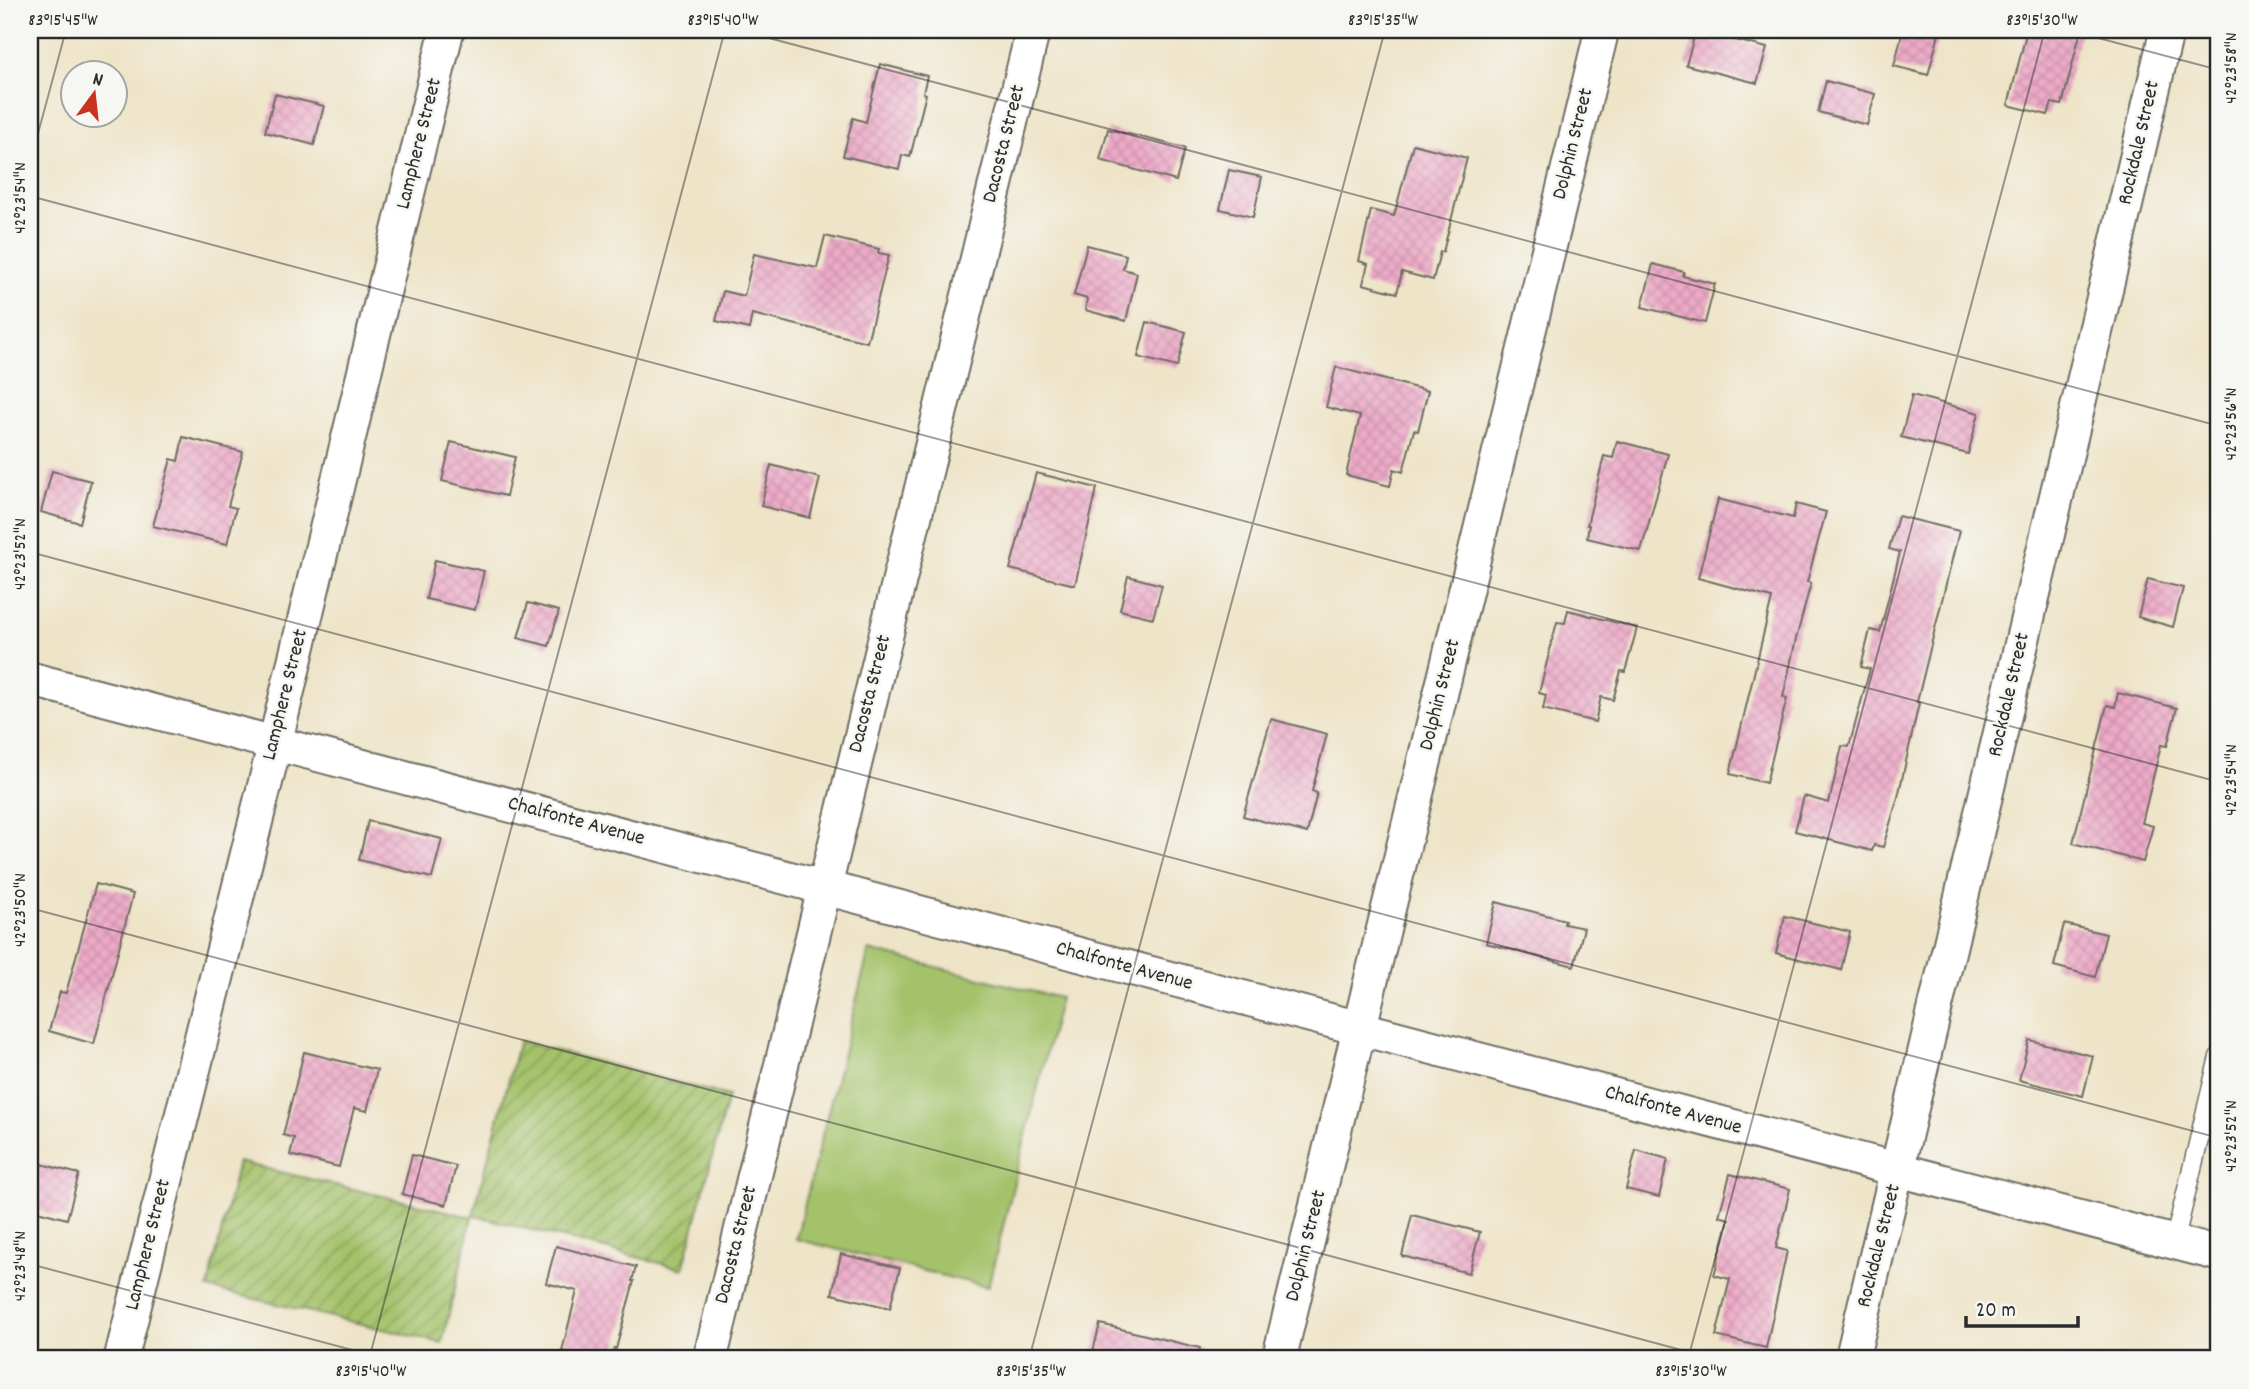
<svg xmlns="http://www.w3.org/2000/svg" width="2249" height="1389" font-family="Dekko,sans-serif">
<style>
.grass{fill:#a4c26a;stroke:#68764a;stroke-width:2}
.garden{fill:url(#garden-furrows);stroke:#68764a;stroke-width:2}
.building{fill:url(#building-cross-hatch)}
.lines{fill:none;stroke-linecap:round;stroke-linejoin:round}
.service-casing{stroke:#6f6c62;stroke-width:21}
.minor-casing{stroke:#6f6c62;stroke-width:37}
.service{stroke:#fff;stroke-width:18}
.minor{stroke:#fff;stroke-width:33}
.ticks{fill:none;stroke:#2b2b2b;stroke-width:2;stroke-opacity:0.45}
.labels{text-anchor:middle;dominant-baseline:central;stroke-width:5;stroke-linejoin:round;paint-order:stroke}
.street-label{font-size:21px;fill:#2b2b2b;stroke:#f6f6f2}
.neatline{fill:none;stroke:#2b2b2b;stroke-width:2.5}
.ticks-label{font-size:18px;text-anchor:middle;fill:#2b2b2b}
</style>
<defs>
<pattern id="garden-furrows" width="10" height="10" patternUnits="userSpaceOnUse" patternTransform="scale(1.75)"><rect width="10" height="10" fill="#a4c26a"/><path d="M-1 1l2-2M0 10L10 0M9 11l2-2" fill="none" stroke="#869e57"/></pattern>
<pattern id="building-cross-hatch" width="8" height="8" patternUnits="userSpaceOnUse" patternTransform="scale(1.75)"><rect width="8" height="8" fill="#ecaac7"/><path d="M0 0l8 8M0 8l8-8" fill="none" stroke="#cb92ab"/></pattern>
</defs>
<rect width="100%" height="100%" fill="#f6f6f2"/>
<filter id="ink" filterUnits="userSpaceOnUse"><feTurbulence type="fractalNoise" baseFrequency=".0143" numOctaves="2"/><feDisplacementMap in="SourceGraphic" scale="14" xChannelSelector="R" yChannelSelector="G"/><feConvolveMatrix kernelMatrix="1 2 1 2 8 2 1 2 1" color-interpolation-filters="sRGB"/></filter>
<filter id="wash" filterUnits="userSpaceOnUse"><feTurbulence type="fractalNoise" baseFrequency=".00686" numOctaves="4" result="noise"/><feDisplacementMap in="SourceGraphic" scale="28" xChannelSelector="R" yChannelSelector="G"/><feGaussianBlur stdDeviation="1.57" result="paint"/><feColorMatrix in="noise" values="0 0 0 0 0 0 0 0 0 0 0 0 0 0 0 0 0 1.4 0 .05"/><feComposite in="paint" operator="in"/></filter>
<g filter="url(#wash)">
<rect width="100%" height="100%" fill="#eee4c8"/>
<polygon class="grass" points="869,950 1060,998 988,1287 796,1239"/>
<g class="garden">
<polygon points="519,1041 728,1096 683,1269 473,1215"/>
<polygon points="238,1162 472,1217 442,1343 208,1288"/>
</g>
<g id="blocks">
<g class="building">
<polygon points="1696,30 1767,48 1757,83 1686,65"/>
<polygon points="1903,30 1940,30 1928,75 1894,66"/>
<polygon points="2027,30 2081,30 2062,105 2052,103 2048,115 2008,105"/>
<polygon points="880,64 927,76 923,93 926,94 910,157 902,155 899,169 843,156 853,118 866,122"/>
<polygon points="1826,81 1875,94 1867,125 1818,112"/>
<polygon points="275,94 324,106 314,145 265,132"/>
<polygon points="1108,129 1185,148 1176,181 1100,160"/>
<polygon points="1413,144 1467,158 1443,252 1440,252 1433,280 1402,272 1397,293 1363,284 1368,264 1359,261 1371,210 1394,216"/>
<polygon points="1229,170 1262,177 1253,217 1220,209"/>
<polygon points="825,236 879,249 878,253 889,255 867,342 752,314 749,329 716,321 723,291 744,296 754,254 817,268"/>
<polygon points="1087,245 1126,255 1123,269 1137,273 1126,321 1085,310 1087,299 1074,295"/>
<polygon points="1653,264 1684,272 1683,276 1715,284 1705,323 1642,307"/>
<polygon points="1147,322 1186,332 1177,367 1138,357"/>
<polygon points="1336,367 1428,391 1418,431 1414,430 1403,472 1394,469 1390,486 1346,475 1360,416 1326,407"/>
<polygon points="1912,395 1979,413 1968,454 1901,437"/>
<polygon points="183,437 243,452 228,506 236,508 227,544 153,526 171,459 178,461"/>
<polygon points="1617,441 1668,454 1641,551 1587,538 1589,525 1587,525 1604,456 1613,458"/>
<polygon points="451,442 515,457 506,496 442,481"/>
<polygon points="771,465 820,478 810,518 761,506"/>
<polygon points="52,471 91,481 80,523 41,512"/>
<polygon points="1036,473 1097,488 1075,585 1010,569"/>
<polygon points="1718,499 1793,518 1796,504 1826,512 1807,582 1811,583 1796,639 1783,697 1787,698 1766,783 1730,774 1772,598 1698,578"/>
<polygon points="1898,516 1959,531 1917,702 1919,703 1898,797 1883,847 1874,845 1872,851 1795,831 1804,796 1829,803 1842,746 1849,747 1870,669 1861,667 1870,630 1880,632 1900,552 1889,549"/>
<polygon points="435,560 484,571 475,610 426,599"/>
<polygon points="1128,576 1162,585 1153,618 1120,610"/>
<polygon points="2148,579 2183,588 2173,627 2138,617"/>
<polygon points="528,603 559,611 549,646 518,638"/>
<polygon points="1568,610 1637,628 1625,672 1621,671 1613,700 1601,697 1595,722 1543,709 1546,695 1539,693 1557,622 1565,623"/>
<polygon points="2118,693 2177,708 2167,746 2161,745 2142,823 2153,826 2143,862 2073,843 2107,705 2115,707"/>
<polygon points="1271,719 1327,734 1312,791 1317,793 1307,833 1243,816"/>
<polygon points="368,821 442,839 432,878 359,860"/>
<polygon points="96,884 133,894 94,1044 49,1031 60,992 66,993"/>
<polygon points="1496,902 1565,920 1564,924 1584,928 1574,966 1486,943"/>
<polygon points="1785,916 1850,932 1841,970 1776,953"/>
<polygon points="2064,924 2106,934 2095,977 2054,966"/>
<polygon points="2029,1040 2093,1056 2083,1096 2019,1080"/>
<polygon points="304,1052 377,1070 367,1111 354,1108 339,1167 290,1155 294,1138 283,1135"/>
<polygon points="1636,1150 1668,1159 1659,1197 1626,1189"/>
<polygon points="412,1155 456,1166 446,1205 402,1194"/>
<polygon points="30,1161 79,1174 67,1219 30,1209"/>
<polygon points="1730,1174 1790,1189 1776,1248 1787,1251 1766,1348 1716,1336 1730,1279 1714,1275 1729,1219 1719,1216"/>
<polygon points="1412,1215 1480,1232 1469,1273 1402,1256"/>
<polygon points="556,1246 636,1267 632,1281 634,1281 616,1349 614,1348 611,1359 594,1359 562,1351 577,1291 546,1283"/>
<polygon points="841,1254 900,1268 890,1308 832,1294"/>
<polygon points="1100,1324 1200,1348 1199,1359 1091,1359"/>
</g>
</g>
</g>
<g filter="url(#ink)">
<use href="#blocks" fill-opacity="0" stroke="#6f6c62" stroke-width="2"/>
<g class="lines">
<g class="service-casing">
<polyline id="service" points="2174,1243 2219,1057"/>
</g>
<g class="minor-casing">
<g id="minor">
<polyline points="30,679 2219,1254"/>
<polyline points="121,1359 266,780 447,30"/>
<polyline points="710,1359 1033,30"/>
<polyline points="1279,1359 1602,30"/>
<polyline points="1852,1359 2167,30"/>
</g>
</g>
<use href="#service" class="service"/>
<use href="#minor" class="minor"/>
</g>
</g>
<path class="ticks" d="M739,30L2219,426M2068,30L2219,70M30,163L66,30M30,196L2219,782M30,552L2219,1138M30,908L1715,1359M30,1264L386,1359M369,1359L725,30M1029,1359L1385,30M1688,1359L2045,30"/>
<g class="labels">
<g class="street-label">
<text transform="translate(2140 143) rotate(-77)">Rockdale Street</text>
<text transform="translate(420 144) rotate(-76)">Lamphere Street</text>
<text transform="translate(1005 144) rotate(-76)">Dacosta Street</text>
<text transform="translate(1574 144) rotate(-76)">Dolphin Street</text>
<text transform="translate(871 694) rotate(-76)">Dacosta Street</text>
<text transform="translate(286 695) rotate(-76)">Lamphere Street</text>
<text transform="translate(1441 695) rotate(-76)">Dolphin Street</text>
<text transform="translate(2010 695) rotate(-77)">Rockdale Street</text>
<text transform="translate(576 822) rotate(15)">Chalfonte Avenue</text>
<text transform="translate(1124 967) rotate(15)">Chalfonte Avenue</text>
<text transform="translate(1673 1111) rotate(15)">Chalfonte Avenue</text>
<text transform="translate(149 1245) rotate(-76)">Lamphere Street</text>
<text transform="translate(737 1245) rotate(-76)">Dacosta Street</text>
<text transform="translate(1307 1246) rotate(-76)">Dolphin Street</text>
<text transform="translate(1880 1246) rotate(-76)">Rockdale Street</text>
</g>
</g>
<rect width="2249" height="1389" fill="none" stroke="#f6f6f2" stroke-width="77"/>
<g transform="translate(94 94) rotate(15)"><circle r="33" fill="#f6f6f2" stroke="#a5a5a2" stroke-width="2"/>
<path d="M0-5L12 26L0 18L-12 26Z" fill="#c8321e"/>
<text y="-10" font-size="19" font-weight="bold" text-anchor="middle" fill="#2b2b2b">N</text>
</g>
<path d="M1966 1316v10h112v-10" fill="none" stroke="#2b2b2b" stroke-width="3.5"/>
<text x="1976" y="1316" font-size="21" fill="#2b2b2b" stroke="#f6f6f2" stroke-width="5" paint-order="stroke">20 m</text>
<rect x="38" y="38" width="2172" height="1312" class="neatline"/>
<g class="ticks-label">
<text x="63" y="25">83°15'45"W</text>
<text x="723" y="25">83°15'40"W</text>
<text x="1383" y="25">83°15'35"W</text>
<text x="2042" y="25">83°15'30"W</text>
<text transform="translate(2230 68) rotate(-90)" y="6">42°23'58"N</text>
<text transform="translate(19 198) rotate(-90)" y="6">42°23'54"N</text>
<text transform="translate(2230 424) rotate(-90)" y="6">42°23'56"N</text>
<text transform="translate(19 554) rotate(-90)" y="6">42°23'52"N</text>
<text transform="translate(2230 780) rotate(-90)" y="6">42°23'54"N</text>
<text transform="translate(19 910) rotate(-90)" y="6">42°23'50"N</text>
<text transform="translate(2230 1136) rotate(-90)" y="6">42°23'52"N</text>
<text transform="translate(19 1266) rotate(-90)" y="6">42°23'48"N</text>
<text x="371" y="1376">83°15'40"W</text>
<text x="1031" y="1376">83°15'35"W</text>
<text x="1691" y="1376">83°15'30"W</text>
</g>
</svg>
